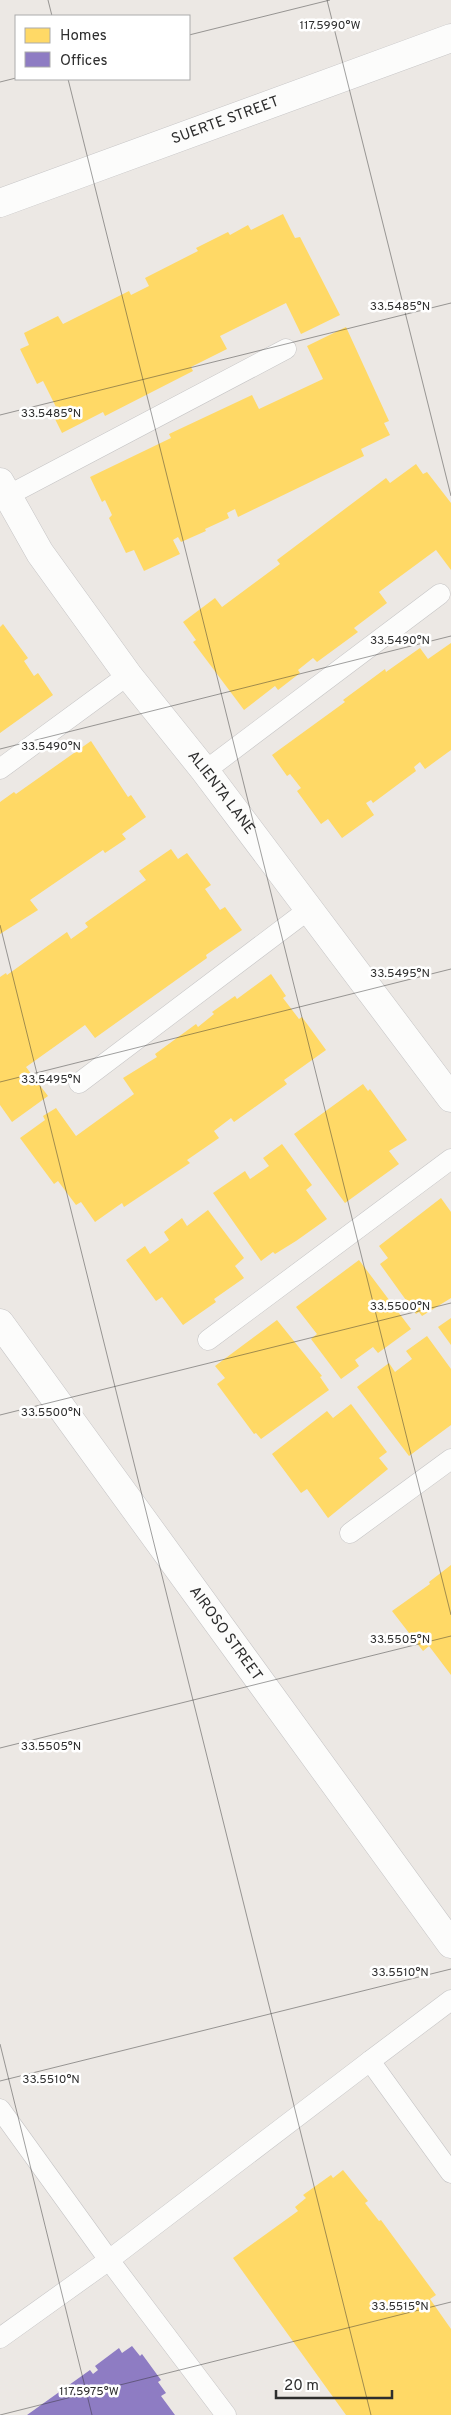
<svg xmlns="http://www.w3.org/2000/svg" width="451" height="2415" font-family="Overpass,sans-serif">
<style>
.homes{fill:#ffd966}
.offices{fill:#8e7cc3}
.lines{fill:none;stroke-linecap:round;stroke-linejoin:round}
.service-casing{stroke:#c5c4c5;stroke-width:21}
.minor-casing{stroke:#c5c4c5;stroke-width:29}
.tertiary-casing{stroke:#c5c4c5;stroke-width:29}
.service{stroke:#fcfcfb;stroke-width:20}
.minor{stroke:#fcfcfb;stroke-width:28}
.tertiary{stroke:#fcfcfb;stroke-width:28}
.ticks{fill:none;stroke:#2e2e2e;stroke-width:1;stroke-opacity:0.45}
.labels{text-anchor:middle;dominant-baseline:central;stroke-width:5;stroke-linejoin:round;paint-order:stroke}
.street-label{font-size:15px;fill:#2e2e2e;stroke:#fff}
.ticks-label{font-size:12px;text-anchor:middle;fill:#2e2e2e;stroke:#fff;stroke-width:5;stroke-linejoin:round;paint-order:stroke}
</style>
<rect width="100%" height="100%" fill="#ece8e4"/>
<g class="homes">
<polygon points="283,214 295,238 300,237 340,315 301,334 286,303 220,336 227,349 191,367 193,371 105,416 103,412 62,433 50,409 56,407 43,381 37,384 20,349 29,345 24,333 58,316 63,324 129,291 131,295 149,286 145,278 198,251 196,248 228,232 230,235 248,225 251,230"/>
<polygon points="346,327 389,421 384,423 390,435 361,449 364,456 238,517 235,509 227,513 229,518 205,529 206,531 181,542 178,537 173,540 180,554 144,571 134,550 126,553 109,518 112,515 105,500 102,502 90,477 171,438 169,434 252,395 259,409 323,379 307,346"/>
<polygon points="416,464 423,474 427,472 451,503 451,570 436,550 379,592 387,603 354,628 358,632 317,662 313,658 298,670 300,673 278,690 275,686 244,710 193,642 196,640 183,622 215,598 222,607 280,564 277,560 386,478 390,483"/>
<polygon points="3,624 28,658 24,661 34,676 38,673 53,695 0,733 0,627"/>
<polygon points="451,643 451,750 425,769 420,762 414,767 416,771 373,803 371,800 366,803 374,815 342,838 328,819 321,824 297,791 301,788 290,774 287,776 272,755 345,702 343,700 385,669 386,672 420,648 428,659"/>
<polygon points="91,741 128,797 131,795 146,817 122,834 126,839 105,853 103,850 30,900 38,910 0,934 0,802 14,792 16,794"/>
<polygon points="171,849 178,859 187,853 211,885 205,889 220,910 225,907 242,930 206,955 207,958 95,1038 85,1025 26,1067 48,1096 12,1122 0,1105 0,977 6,973 7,975 67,932 71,939 88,927 85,923 146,880 139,871"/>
<polygon points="271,974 286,996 283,998 299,1019 302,1017 326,1050 284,1080 287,1084 234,1122 231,1118 214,1131 219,1138 187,1160 190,1163 124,1207 122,1203 95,1222 81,1202 76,1205 58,1181 54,1184 20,1138 45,1120 43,1116 56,1108 76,1136 134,1094 123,1078 157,1057 155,1054 196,1024 198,1027 214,1014 212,1012 235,996 237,999"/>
<polygon points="363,1084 368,1091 370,1089 407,1140 389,1151 399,1164 345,1203 294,1134"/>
<polygon points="282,1144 312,1185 306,1190 327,1219 296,1241 275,1254 273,1252 261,1261 213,1193 245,1171 250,1179 269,1166 263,1158"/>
<polygon points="441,1198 451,1212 451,1298 422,1316 419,1312 416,1314 380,1264 388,1258 379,1246"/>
<polygon points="208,1210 244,1258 235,1266 244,1278 214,1299 216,1302 183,1325 162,1297 156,1301 126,1260 145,1246 150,1254 169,1240 164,1232 182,1218 187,1226"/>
<polygon points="359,1260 411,1329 378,1353 373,1347 355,1360 359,1366 341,1379 311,1339 317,1334 296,1307"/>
<polygon points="451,1318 451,1345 438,1327"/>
<polygon points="277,1320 322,1376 320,1377 329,1390 261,1439 256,1433 254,1434 217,1384 225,1378 215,1366"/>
<polygon points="427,1336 451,1369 451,1425 409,1456 357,1387 389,1363 395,1372 412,1359 406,1351"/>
<polygon points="351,1404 387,1452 379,1458 388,1469 328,1518 307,1489 301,1493 272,1454 327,1411 333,1418"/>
<polygon points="451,1565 451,1675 429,1646 423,1651 392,1611 430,1584 429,1582"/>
<polygon points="343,2170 368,2201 365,2203 379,2221 381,2220 436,2295 430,2299 451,2329 451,2415 346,2415 233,2258 298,2211 295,2207 306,2198 303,2195 331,2175 333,2178"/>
</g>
<polygon class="offices" points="132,2346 140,2356 142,2354 161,2380 158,2382 166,2393 161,2396 175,2415 27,2415 90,2370 93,2374 98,2370 95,2366 119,2348 122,2353"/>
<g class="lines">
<g class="service-casing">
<g id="service">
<polyline points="7,496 286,349"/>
<polyline points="0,769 128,675"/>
<polyline points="205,771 440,594"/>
<polyline points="79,1083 308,910"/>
<polyline points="208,1340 451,1159"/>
<polyline points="350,1533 451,1459"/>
<polyline points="370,2061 451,2000"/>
<polyline points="0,2109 109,2260 226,2415"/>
<polyline points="0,2338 109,2260 370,2061 451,2173"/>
</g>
</g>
<g class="minor-casing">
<g id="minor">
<path id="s1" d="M0,482L40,553L128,675L205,771L451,1098"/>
</g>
</g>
<g class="tertiary-casing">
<g id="tertiary">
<path id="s2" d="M0,203L451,38"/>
<path id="s3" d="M0,1323L451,1944"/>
</g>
</g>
<use href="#service" class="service"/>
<use href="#minor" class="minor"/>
<use href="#tertiary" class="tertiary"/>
</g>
<path class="ticks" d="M48,0L52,16M327,0L451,496M189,35L330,0M68,79L451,1615M0,82L16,78M0,415L451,303M0,749L451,636M0,925L371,2415M0,1082L451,969M0,1415L451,1303M0,1748L451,1636M0,2044L92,2415M0,2081L451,1969M0,2415L451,2302"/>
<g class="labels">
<g class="street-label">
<text stroke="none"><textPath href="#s2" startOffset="240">SUERTE STREET</textPath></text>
<text stroke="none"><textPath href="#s1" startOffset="382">ALIENTA LANE</textPath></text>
<text stroke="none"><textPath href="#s3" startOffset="384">AIROSO STREET</textPath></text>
</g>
</g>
<g class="ticks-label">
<text x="330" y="29">117.5990°W</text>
<text x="400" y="310">33.5485°N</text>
<text x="51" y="417">33.5485°N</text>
<text x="400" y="644">33.5490°N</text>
<text x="51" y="750">33.5490°N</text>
<text x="400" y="977">33.5495°N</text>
<text x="51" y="1083">33.5495°N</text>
<text x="400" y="1310">33.5500°N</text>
<text x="51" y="1416">33.5500°N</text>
<text x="400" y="1643">33.5505°N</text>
<text x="51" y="1750">33.5505°N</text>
<text x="400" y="1976">33.5510°N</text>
<text x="51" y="2083">33.5510°N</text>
<text x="400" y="2310">33.5515°N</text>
<text x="89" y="2395">117.5975°W</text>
</g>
<rect x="15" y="15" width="175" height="65" fill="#ffffff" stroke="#ababab"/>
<rect x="25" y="28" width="25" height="15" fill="#ffd966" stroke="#ababab"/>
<text x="60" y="40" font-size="15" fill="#2e2e2e">Homes</text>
<rect x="25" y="52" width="25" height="15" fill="#8e7cc3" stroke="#ababab"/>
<text x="60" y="65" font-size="15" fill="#2e2e2e">Offices</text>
<path d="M276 2390v8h116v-8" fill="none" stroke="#2e2e2e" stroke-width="2.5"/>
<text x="284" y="2390" font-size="15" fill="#2e2e2e" stroke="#ffffff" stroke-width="4" paint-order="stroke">20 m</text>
</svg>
